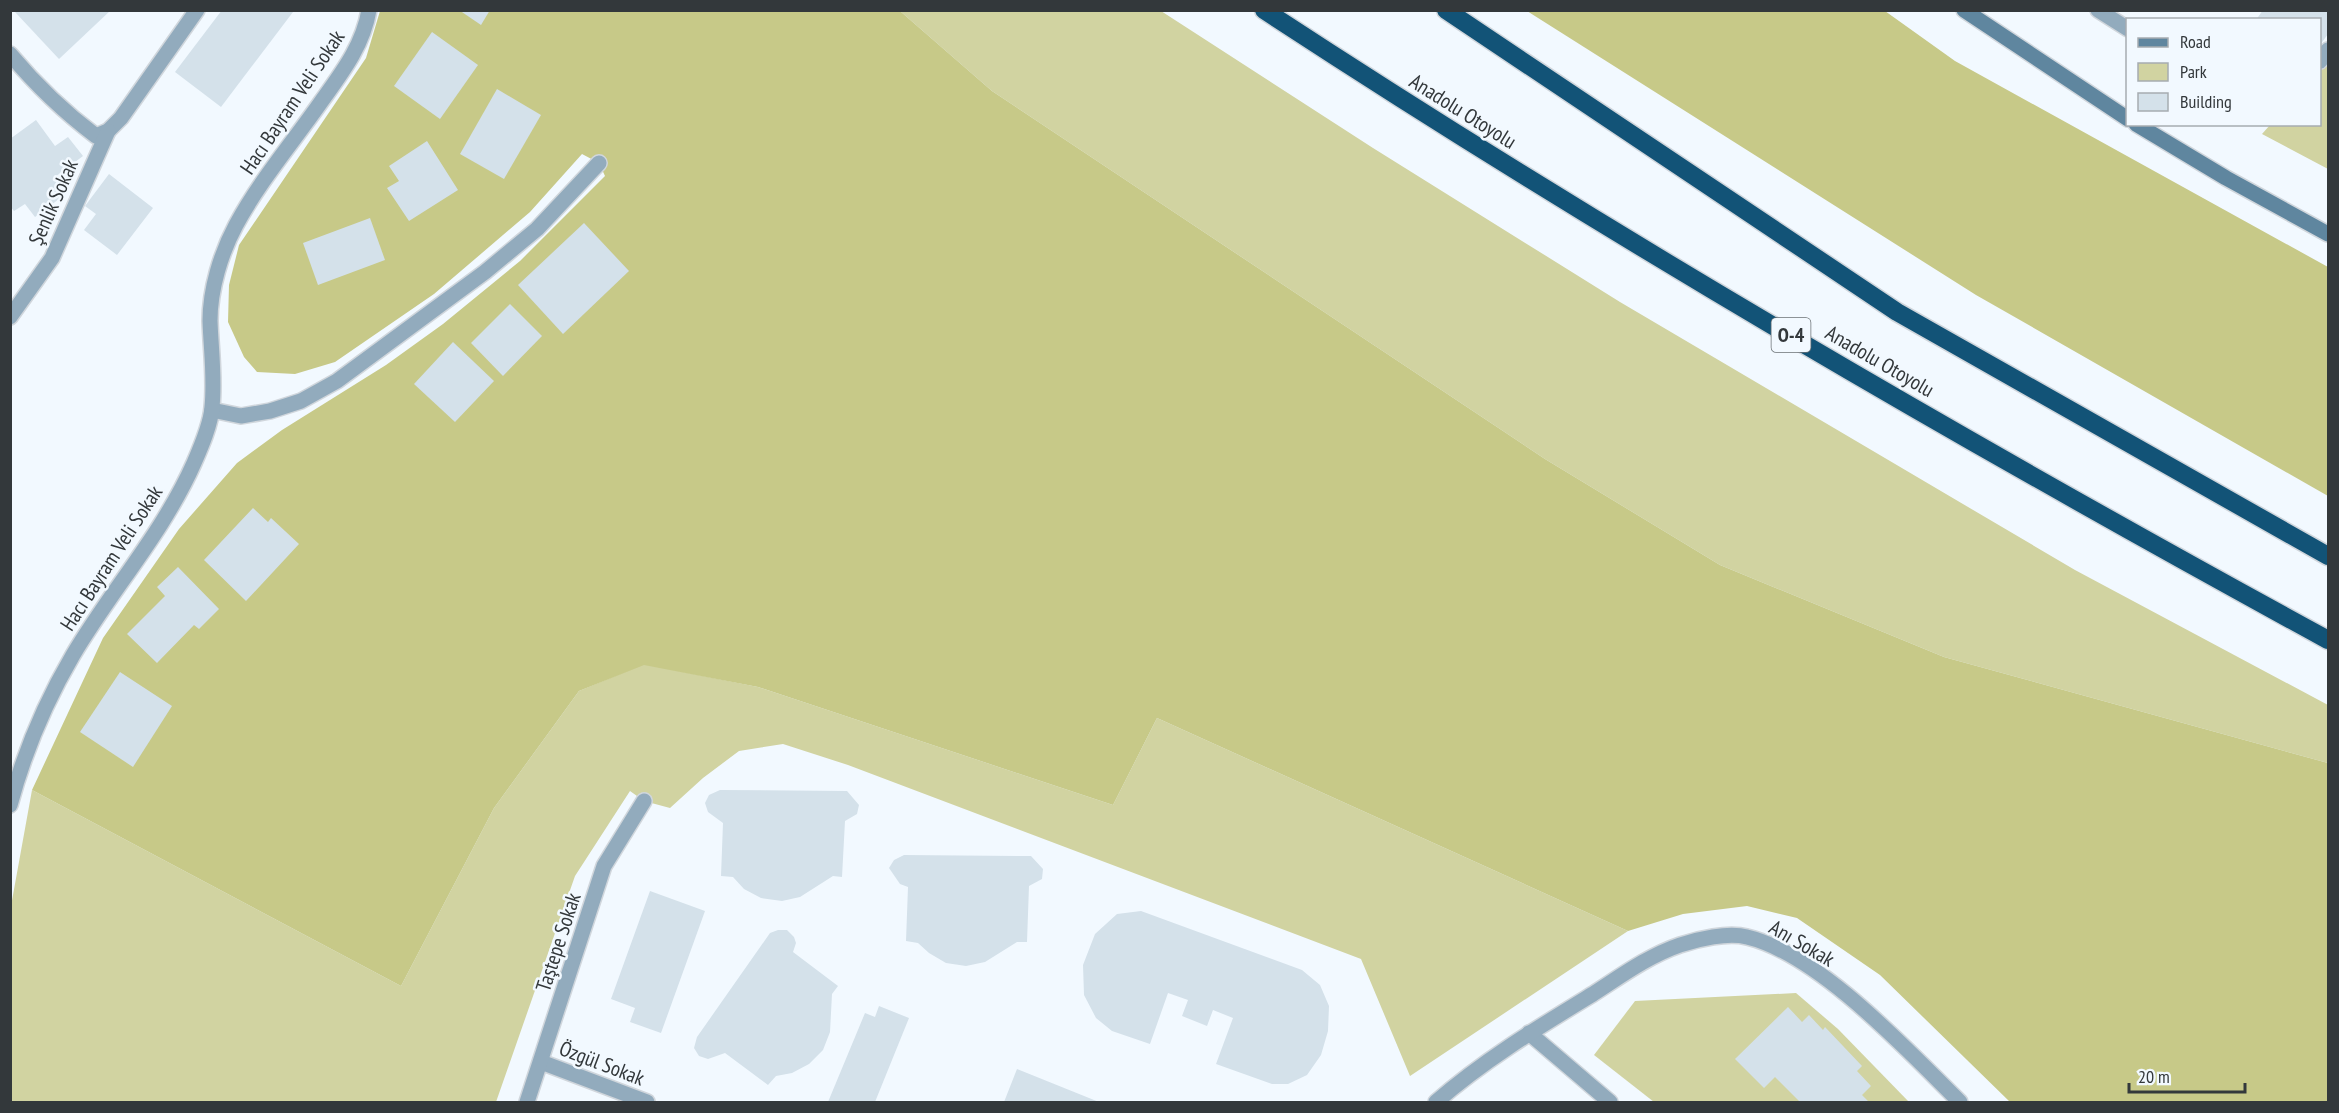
<svg xmlns="http://www.w3.org/2000/svg" width="2339" height="1113" font-family="'PT Sans Narrow',sans-serif">
<style>
.green{fill:#d1d3a1}
.forest{fill:#c7c988}
.building{fill:#d4e1ea}
.lines{fill:none;stroke-linecap:round;stroke-linejoin:round}
.minor-casing{stroke:#d0d6dc;stroke-width:18}
.secondary-casing{stroke:#d0d6dc;stroke-width:18}
.motorway-casing{stroke:#d0d6dc;stroke-width:21}
.minor{stroke:#92abbd;stroke-width:15}
.secondary{stroke:#5f869f;stroke-width:15}
.motorway{stroke:#125377;stroke-width:18}
.labels{text-anchor:middle;dominant-baseline:central;stroke-width:5;stroke-linejoin:round;paint-order:stroke}
.shield{fill:#f2f9ff;stroke:#6c7276;stroke-width:1.5}
.shield-label{font-size:20px;font-weight:bold;fill:#33383b}
.street-label{font-size:21px;fill:#33383b;stroke:#f2f9ff}
</style>
<rect width="100%" height="100%" fill="#f2f9ff"/>
<g class="green">
<polygon points="900,11 1161,11 1373,148 1620,302 2075,570 2328,705 2328,763 1944,657 1720,565 1545,459 992,91"/>
<polygon points="2328,50 2328,169 2262,134 2270,125 2320,124 2320,61"/>
<polygon points="644,664 758,687 1113,805 1157,718 1628,931 1410,1076 1361,959 848,765 783,744 739,751 703,778 670,808 644,801 630,791 575,876 496,1102 11,1102 11,906 32,790 401,986 494,808 579,691"/>
<polygon points="1796,993 1838,1029 1909,1102 1654,1102 1594,1055 1635,1001"/>
</g>
<g class="forest">
<polygon points="380,11 900,11 992,91 1545,459 1720,565 1944,657 2328,763 2328,1102 2010,1102 1880,975 1797,918 1747,906 1683,914 1628,931 1157,718 1113,805 758,687 644,665 579,691 494,808 401,986 32,790 103,638 179,529 237,463 282,430 386,365 443,324 520,261 605,176 599,163 582,154 530,212 434,294 335,362 295,374 257,372 244,357 228,322 229,285 239,245 366,58"/>
<polygon points="1527,11 1885,11 1955,61 2328,267 2328,496 1976,295"/>
</g>
<g class="building">
<polygon points="17,10 111,10 59,59 15,12"/>
<polygon points="222,10 293,12 221,107 175,72"/>
<polygon points="459,10 490,10 481,25"/>
<polygon points="2263,10 2328,10 2328,34 2320,45 2320,20 2256,20"/>
<polygon points="432,32 478,65 440,119 394,86"/>
<polygon points="497,89 541,115 504,179 460,154"/>
<polygon points="36,120 55,146 68,137 83,156 55,177 67,193 35,217 25,204 14,211 10,206 10,139"/>
<polygon points="427,141 458,190 409,221 387,188 399,181 389,166"/>
<polygon points="109,174 153,208 117,255 84,230 96,214 85,206"/>
<polygon points="370,218 385,260 318,285 303,243"/>
<polygon points="584,223 629,271 563,334 518,285"/>
<polygon points="510,304 542,336 503,376 471,343"/>
<polygon points="453,342 494,381 455,422 414,384"/>
<polygon points="253,508 268,522 271,518 299,544 246,601 204,560"/>
<polygon points="178,567 219,609 199,629 194,625 157,663 127,634 165,596 157,587"/>
<polygon points="120,672 172,706 133,767 80,732"/>
<polygon points="720,790 847,791 859,805 857,814 845,821 842,877 833,876 800,897 782,901 761,898 744,889 733,877 721,876 723,823 708,812 705,803 709,795"/>
<polygon points="904,855 1031,856 1043,869 1042,879 1029,886 1027,942 1017,942 985,962 966,966 946,963 929,953 918,943 906,941 908,887 900,884 889,868 894,860"/>
<polygon points="650,891 705,911 661,1033 630,1022 635,1008 611,999"/>
<polygon points="1141,911 1302,970 1320,985 1329,1006 1328,1031 1321,1055 1307,1075 1288,1084 1272,1084 1216,1064 1233,1018 1213,1010 1207,1026 1182,1016 1188,1000 1168,993 1150,1044 1112,1031 1096,1018 1084,995 1083,965 1095,934 1117,914"/>
<polygon points="778,930 787,930 794,937 796,943 793,952 838,986 832,994 830,1032 823,1050 809,1064 792,1073 776,1076 768,1085 725,1053 708,1059 699,1056 694,1048 697,1037 770,933"/>
<polygon points="879,1006 909,1018 875,1102 828,1102 865,1013 875,1017"/>
<polygon points="1788,1007 1802,1022 1809,1015 1823,1030 1825,1027 1862,1066 1857,1071 1871,1086 1862,1095 1869,1102 1800,1102 1775,1077 1764,1088 1735,1059"/>
<polygon points="1017,1069 1099,1102 1004,1102"/>
</g>
<g class="lines">
<g class="minor-casing">
<g id="minor">
<polyline points="2098,10 2128,29"/>
<path d="M10,54C36,85 64,112 96,136L108,131L121,118L197,10"/>
<polyline points="2320,61 2328,50"/>
<polyline points="10,317 52,258 108,131"/>
<polyline points="212,410 241,416 270,411 301,401 337,381 485,272 537,229 599,163"/>
<path d="M10,805C24,753 46,701 73,655C112,589 163,533 194,463C201,447 211,424 212,407C215,378 211,350 210,321C210,289 221,253 236,225C259,182 293,142 321,102C341,74 363,46 369,10"/>
<polyline points="1529,1033 1610,1102"/>
<polyline points="541,1062 647,1102"/>
<polyline points="527,1102 604,866 644,801"/>
<path d="M1436,1102C1484,1060 1539,1027 1593,994C1621,976 1648,956 1680,945C1698,939 1728,932 1747,937C1819,954 1908,1051 1960,1102"/>
</g>
</g>
<g class="secondary-casing">
<g id="secondary">
<polyline points="1964,10 2128,119"/>
<polyline points="2136,124 2226,178 2328,234"/>
</g>
</g>
<g class="motorway-casing">
<g id="motorway">
<path d="M1264,10C1609,236 1967,443 2328,640"/>
<polyline points="1446,10 1897,312 2328,556"/>
</g>
</g>
<use href="#minor" class="minor"/>
<use href="#secondary" class="secondary"/>
<use href="#motorway" class="motorway"/>
</g>
<g class="labels">
<rect class="shield" x="1771.5" y="318" width="39" height="34" rx="4.5"/>
<g class="shield-label">
<text x="1791" y="335">O-4</text>
</g>
<g class="street-label">
<text transform="translate(292 102) rotate(-56)">Hacı Bayram Veli Sokak</text>
<text transform="translate(1463 111) rotate(32)">Anadolu Otoyolu</text>
<text transform="translate(53 202) rotate(-66)">Şenlik Sokak</text>
<text transform="translate(1880 361) rotate(30)">Anadolu Otoyolu</text>
<text transform="translate(111 558) rotate(-57)">Hacı Bayram Veli Sokak</text>
<text transform="translate(558 942) rotate(-72)">Taştepe Sokak</text>
<text transform="translate(1802 943) rotate(30)">Anı Sokak</text>
<text transform="translate(602 1063) rotate(21)">Özgül Sokak</text>
</g>
</g>
<rect width="2339" height="1113" fill="none" stroke="#33383b" stroke-width="24"/>
<rect x="2126" y="18" width="195" height="108" fill="#f2f9ff" stroke="#a6acb1" stroke-width="1.5"/>
<rect x="2138" y="38" width="30" height="9" fill="#5f869f" stroke="#a6acb1" stroke-width="1.5"/>
<text x="2180" y="48" font-size="18" fill="#33383b">Road</text>
<rect x="2138" y="63" width="30" height="18" fill="#d1d3a1" stroke="#a6acb1" stroke-width="1.5"/>
<text x="2180" y="78" font-size="18" fill="#33383b">Park</text>
<rect x="2138" y="93" width="30" height="18" fill="#d4e1ea" stroke="#a6acb1" stroke-width="1.5"/>
<text x="2180" y="108" font-size="18" fill="#33383b">Building</text>
<path d="M2129 1083v9h116v-9" fill="none" stroke="#33383b" stroke-width="3"/>
<text x="2138" y="1083" font-size="18" fill="#33383b" stroke="#f2f9ff" stroke-width="4.5" paint-order="stroke">20 m</text>
</svg>
